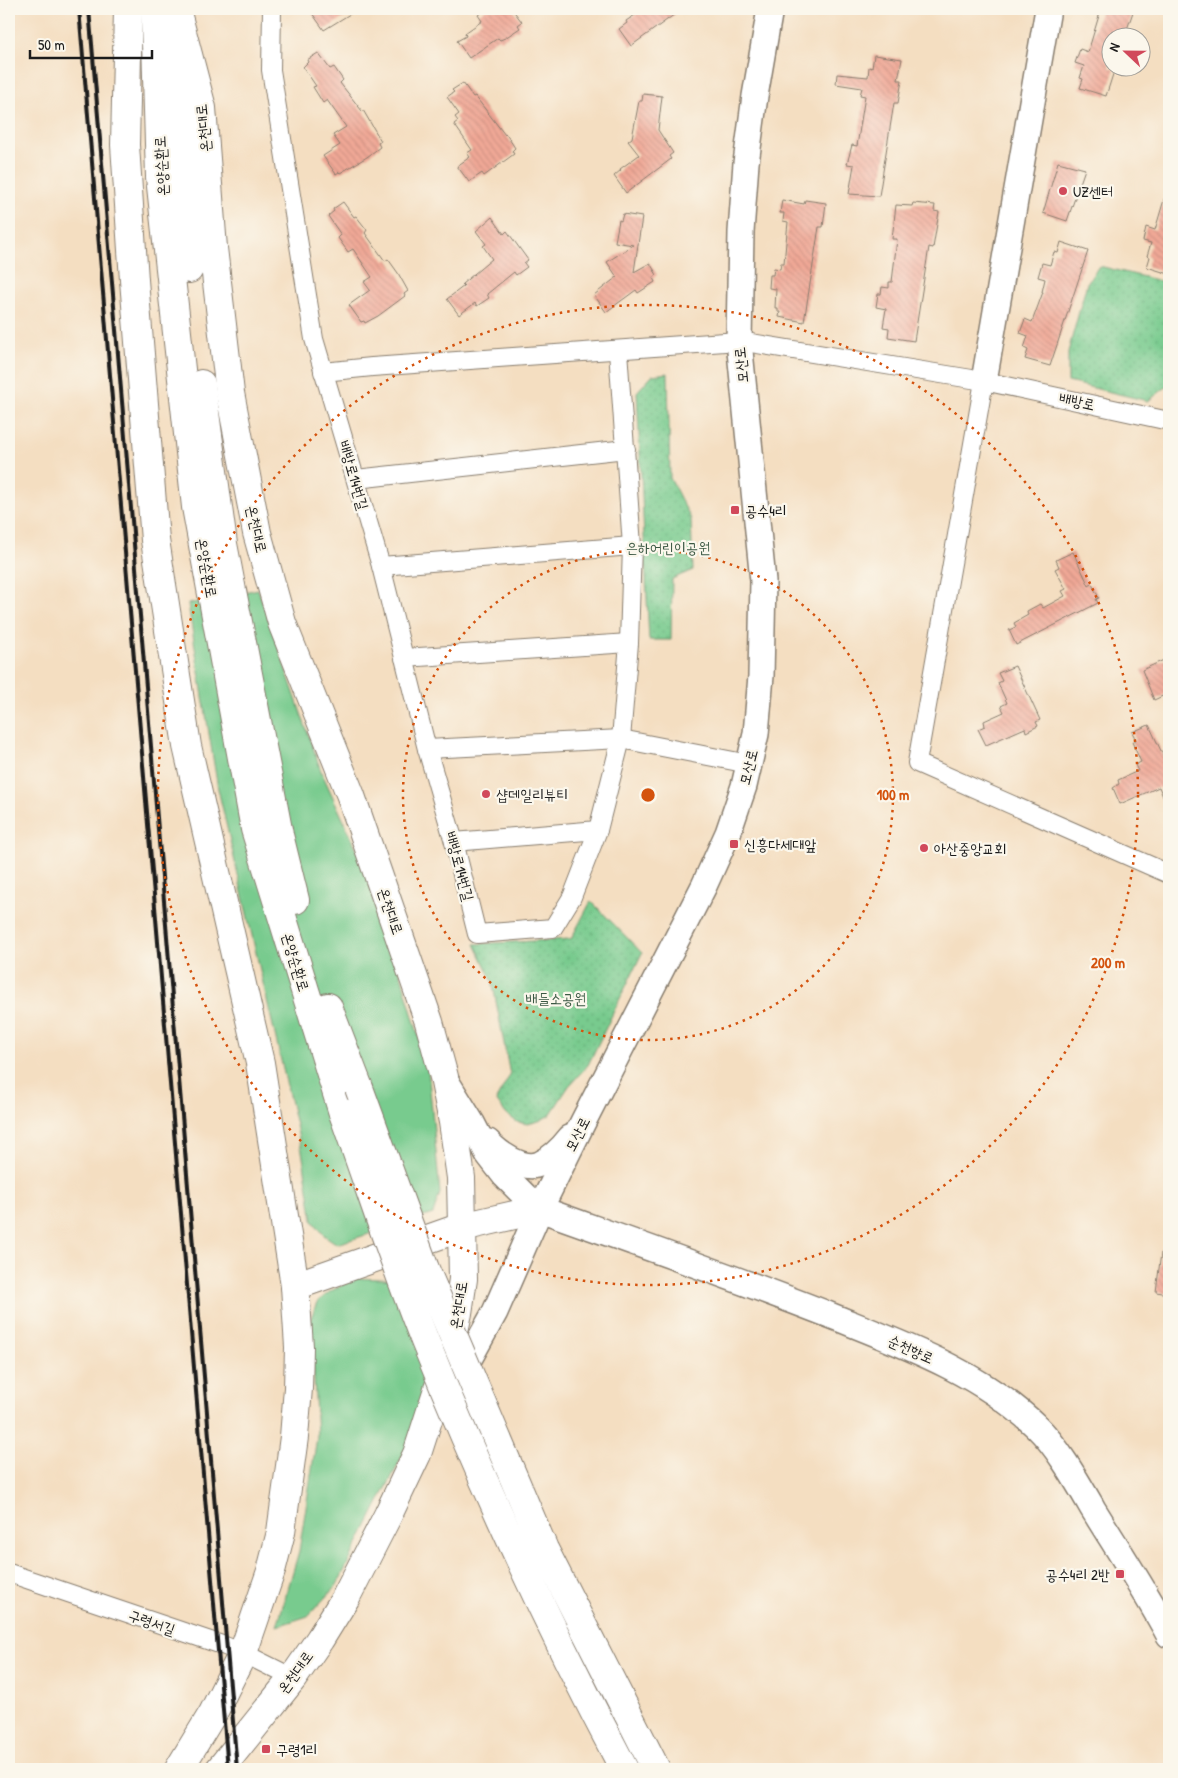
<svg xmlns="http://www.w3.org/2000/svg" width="1178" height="1778" font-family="'Patrick Hand','Poor Story',sans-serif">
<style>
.grass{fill:#78cb8e;stroke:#4a7455}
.park{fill:url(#park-dots);stroke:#4a7455}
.building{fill:url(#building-back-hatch)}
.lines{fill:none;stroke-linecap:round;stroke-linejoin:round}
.street-casing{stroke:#887d6e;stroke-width:20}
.secondary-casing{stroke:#887d6e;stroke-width:28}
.primary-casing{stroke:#887d6e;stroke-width:30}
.highway-casing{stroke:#887d6e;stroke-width:30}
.street{stroke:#fff;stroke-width:18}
.secondary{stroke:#fff;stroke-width:25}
.primary{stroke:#fff;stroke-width:28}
.highway{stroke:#fff;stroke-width:28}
.rail{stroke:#1c1c1c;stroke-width:4}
.highway-bridge-casing{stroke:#887d6e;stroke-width:30;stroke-linecap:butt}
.highway-bridge{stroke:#fff;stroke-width:28}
.ring{fill:none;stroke:#d4530e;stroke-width:2.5;stroke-dasharray:2.5 5}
.poi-dot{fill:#d1495b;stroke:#fbf7ec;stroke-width:2}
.labels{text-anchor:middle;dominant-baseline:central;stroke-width:4.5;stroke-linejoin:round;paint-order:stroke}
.street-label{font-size:15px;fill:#1c1c1c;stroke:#fbf7ec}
.poi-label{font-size:15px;fill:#1c1c1c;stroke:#fbf7ec;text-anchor:start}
.park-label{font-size:15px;fill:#3c5944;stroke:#fbf7ec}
.centre{fill:#d4530e;stroke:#fbf7ec;stroke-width:2.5}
.ring-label{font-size:15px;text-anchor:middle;font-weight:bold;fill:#d4530e;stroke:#fbf7ec;stroke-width:4.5;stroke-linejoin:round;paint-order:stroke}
</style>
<defs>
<pattern id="park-dots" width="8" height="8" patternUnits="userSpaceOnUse" patternTransform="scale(1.25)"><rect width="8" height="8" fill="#78cb8e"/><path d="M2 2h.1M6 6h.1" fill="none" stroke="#67ae7a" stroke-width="1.8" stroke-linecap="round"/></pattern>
<pattern id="building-back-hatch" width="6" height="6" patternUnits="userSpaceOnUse" patternTransform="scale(1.25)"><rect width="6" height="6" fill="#f0a896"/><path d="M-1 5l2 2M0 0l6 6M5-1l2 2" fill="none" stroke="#cd9081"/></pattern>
</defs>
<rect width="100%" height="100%" fill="#fbf7ec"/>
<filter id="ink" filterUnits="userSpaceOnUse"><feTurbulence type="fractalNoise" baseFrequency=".02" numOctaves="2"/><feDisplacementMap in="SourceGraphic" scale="10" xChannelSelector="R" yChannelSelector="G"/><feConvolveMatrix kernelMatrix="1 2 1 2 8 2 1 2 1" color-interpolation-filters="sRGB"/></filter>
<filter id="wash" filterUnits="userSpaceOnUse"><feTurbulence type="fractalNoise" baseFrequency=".0096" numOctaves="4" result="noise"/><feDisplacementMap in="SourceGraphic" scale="20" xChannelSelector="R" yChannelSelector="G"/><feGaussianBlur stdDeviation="1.12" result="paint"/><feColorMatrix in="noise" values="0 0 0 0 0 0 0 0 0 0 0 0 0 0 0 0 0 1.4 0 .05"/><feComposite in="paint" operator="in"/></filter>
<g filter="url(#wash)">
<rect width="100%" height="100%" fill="#f4dec1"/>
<g class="grass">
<polygon points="258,589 321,771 359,854 399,968 428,1069 440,1193 433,1214 337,1244 324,1235 313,1221 302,1151 218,789 188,604"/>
<polygon points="356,1278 427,1281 447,1312 409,1443 337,1585 308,1616 277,1626 299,1551 317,1437 311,1318 317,1302 331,1291"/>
</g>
<g class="park">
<polygon points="1099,266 1169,283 1169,385 1148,401 1068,382 1068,352 1087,283"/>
<polygon points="668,373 670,478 691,519 693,570 672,579 671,640 649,640 637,392 652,375"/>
<polygon points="591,901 642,953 588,1065 569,1086 550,1115 539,1121 528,1124 517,1122 506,1114 496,1100 510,1075 492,980 475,944 571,939"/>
</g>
<g id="blocks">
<g class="building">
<polygon points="309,9 358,9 324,30"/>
<polygon points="486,9 512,9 522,22 518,25 520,28 505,38 500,40 498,38 469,58 457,41 466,36 465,33 482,21 478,15"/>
<polygon points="644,9 682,9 631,46 619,29 627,23 626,21"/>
<polygon points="1101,9 1134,9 1124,38 1110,38 1110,68 1115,68 1106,96 1080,88 1083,79 1080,78 1084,66 1075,63 1080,49 1088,52"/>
<polygon points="318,53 330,69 334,67 343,80 340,83 362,111 363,110 381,141 378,143 380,147 367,157 340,173 339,172 336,174 323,156 340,145 333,135 346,127 327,100 323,103 313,87 316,86 303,67 308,62 307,60"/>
<polygon points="874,55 902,59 898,80 902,80 898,103 894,103 879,196 849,194 854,165 847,164 852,145 857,146 865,96 860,95 862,88 836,84 837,74 868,77 869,67 872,68"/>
<polygon points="463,83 473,97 475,96 505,135 506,134 515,148 512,151 514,154 484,176 482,173 469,182 457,166 470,157 467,153 472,150 454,124 458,121 455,117 459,114 447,97 454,92 452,90"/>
<polygon points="643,94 662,96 658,130 673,153 669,156 671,159 626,193 614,176 621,170 620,169 639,155 628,141 632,138 639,101 642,101"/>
<polygon points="1058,162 1085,169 1067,221 1043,213"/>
<polygon points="1166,193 1169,193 1169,274 1147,267 1150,257 1147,256 1151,243 1143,241 1146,227 1155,230"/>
<polygon points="782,200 804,204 805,200 826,203 823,227 819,227 804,322 779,317 780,312 778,312 778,308 775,308 776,289 769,288 770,275 773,275 774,268 780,269 781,263 784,263 788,222 783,221 784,213 780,213"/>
<polygon points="343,202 354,217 356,216 367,230 365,233 385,261 388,259 398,273 408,291 404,294 405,296 378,316 365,323 364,321 361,322 349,305 370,290 364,282 372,277 353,249 348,252 338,238 341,235 328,216 334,211 333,209"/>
<polygon points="913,203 935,205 934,211 939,212 933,248 929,247 914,341 888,337 889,328 883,327 886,309 876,307 878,294 881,294 882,287 889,288 889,282 892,282 897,239 892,239 896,205 912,206"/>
<polygon points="623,214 642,217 634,272 650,263 657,275 653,278 655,282 638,293 636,290 606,312 594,295 617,277 607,262 633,245 615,242 619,220 621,221"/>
<polygon points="492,217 504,234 507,231 528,260 524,263 527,267 516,275 514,272 487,294 489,298 477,306 475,303 459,315 447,299 464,286 462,284 492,259 483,246 486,244 476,231"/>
<polygon points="1061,242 1088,251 1050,366 1025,359 1028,350 1024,348 1028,336 1020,333 1025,319 1032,322 1043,292 1042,292 1045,279 1038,277 1042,263 1050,265 1054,252 1058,253"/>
<polygon points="1073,552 1089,586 1092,584 1099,598 1096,599 1098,603 1016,645 1009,630 1016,627 1014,623 1028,615 1027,611 1040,604 1043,608 1065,596 1062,591 1066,589 1055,569 1059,567 1056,560"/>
<polygon points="1166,659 1169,667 1169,693 1154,700 1142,670"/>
<polygon points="1015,666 1040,720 1036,722 1038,726 1026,732 1025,728 986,745 978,729 985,726 984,721 1004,712 1001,706 1007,703 998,683 1002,681 998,673"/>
<polygon points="1149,725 1169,768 1169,811 1159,787 1120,804 1113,788 1119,784 1118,780 1138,771 1135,765 1141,762 1132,742 1136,740 1132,732"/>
<polygon points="1161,1253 1169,1254 1169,1294 1156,1292"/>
</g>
</g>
</g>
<g filter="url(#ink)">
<use href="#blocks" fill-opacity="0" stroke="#887d6e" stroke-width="1"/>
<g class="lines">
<g class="street-casing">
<g id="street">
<polyline points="272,9 271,70 314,339 381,566 427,749 454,842 477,934 553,928 572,897 598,830 621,739 629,643 632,546 618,351"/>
<polyline points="323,372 372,367 739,341 984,381 1169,421"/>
<polyline points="984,381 917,763 1169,874"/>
<polyline points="356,479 626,449"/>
<polyline points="381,566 632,546"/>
<polyline points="404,658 629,643"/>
<polyline points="427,749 621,739 749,764"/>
<polyline points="454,842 598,830"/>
<polyline points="9,1573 225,1646 243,1653 293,1678"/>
</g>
</g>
<g class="secondary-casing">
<g id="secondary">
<polyline points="984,381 1048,9"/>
<path d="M448,1084L472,1123L488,1154L505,1176L526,1197L540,1209C638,1244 736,1278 832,1316C904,1345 980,1372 1037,1427C1058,1447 1078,1483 1093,1509C1119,1551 1146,1592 1169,1635"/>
<path d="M488,1142C499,1154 523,1171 540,1164C552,1158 563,1147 570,1138"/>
<polyline points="458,1379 495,1312 540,1209 583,1122 704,886 728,833 744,786 756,734 761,676 763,581 739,341 741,232 746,163 755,96 770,9"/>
</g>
</g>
<g class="primary-casing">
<g id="primary">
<polyline points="128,9 125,145 134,280 155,540 187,746 260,1063 295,1286 299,1347 298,1388 294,1437 281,1532 271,1571 243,1653 213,1713 179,1769"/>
<polyline points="176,9 202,108 213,248 230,393 257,533 282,623 351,796 429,1022 444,1077 453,1122 461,1178 462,1227 463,1279 458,1313 448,1358 417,1454 388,1515 346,1597 320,1639 293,1678 220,1769"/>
<polyline points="295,1286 462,1227 540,1209"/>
</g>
</g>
<g class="highway-casing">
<g id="highway">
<polyline points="155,9 160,177 196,507 255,829 343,1113"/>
<polyline points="174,35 182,193 189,269"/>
<polyline points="201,384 223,544 279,835 295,900"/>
<polyline points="328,1007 359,1088"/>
</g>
</g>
<use href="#street" class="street"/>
<use href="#secondary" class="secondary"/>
<use href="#primary" class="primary"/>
<use href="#highway" class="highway"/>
<g class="rail">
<polyline points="79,9 228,1769"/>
<polyline points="89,9 237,1769"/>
</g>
<g class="highway-bridge-casing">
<g id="highway-bridge">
<polyline points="359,1088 425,1269 544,1549 656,1769"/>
<path d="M343,1113C370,1189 395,1266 425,1341C484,1487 550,1630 624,1769"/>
</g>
</g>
<use href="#highway-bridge" class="highway-bridge"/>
</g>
</g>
<g class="ring">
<circle cx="648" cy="795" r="245"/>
<circle cx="648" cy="795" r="490"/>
</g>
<g class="poi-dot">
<circle cx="1063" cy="191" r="5"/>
<rect x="730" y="505" width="10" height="10" rx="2.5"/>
<circle cx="486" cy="794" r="5"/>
<rect x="729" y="839" width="10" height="10" rx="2.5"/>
<circle cx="924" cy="848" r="5"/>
<rect x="1115" y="1569" width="10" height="10" rx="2.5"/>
<rect x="261" y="1744" width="10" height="10" rx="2.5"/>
</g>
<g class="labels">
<g class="street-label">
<text transform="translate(203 128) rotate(-96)">온천대로</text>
<text transform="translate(161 166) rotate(-93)">온양순환로</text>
<text transform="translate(741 365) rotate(-96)">모산로</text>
<text transform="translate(1077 401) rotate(12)">배방로</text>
<text transform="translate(354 475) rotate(74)">배방로14번길</text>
<text transform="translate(257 529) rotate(77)">온천대로</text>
<text transform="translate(207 568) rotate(80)">온양순환로</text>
<text transform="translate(748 767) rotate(-76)">모산로</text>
<text transform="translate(460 866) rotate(75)">배방로14번길</text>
<text transform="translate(391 911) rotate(71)">온천대로</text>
<text transform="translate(296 962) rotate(73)">온양순환로</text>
<text transform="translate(577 1134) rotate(-63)">모산로</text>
<text transform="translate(458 1305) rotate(-81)">온천대로</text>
<text transform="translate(911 1349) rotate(24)">순천향로</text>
<text transform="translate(152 1622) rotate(19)">구령서길</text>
<text transform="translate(295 1672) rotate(-54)">온천대로</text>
</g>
<g class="poi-label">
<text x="1073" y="191">UZ센터</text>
<text x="745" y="510">공수4리</text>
<text x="496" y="794">샵데일리뷰티</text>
<text x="744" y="844">신흥다세대앞</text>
<text x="934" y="848">아산중앙교회</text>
<text x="1110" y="1574" text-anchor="end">공수4리 2반</text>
<text x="276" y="1749">구령1리</text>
</g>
<g class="park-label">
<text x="668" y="547">은하어린이공원</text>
<text x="556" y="998">배들소공원</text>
</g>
</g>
<circle cx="648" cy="795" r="8" class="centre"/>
<g class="ring-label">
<text x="893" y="800">100 m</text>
<text x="1108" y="968">200 m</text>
</g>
<rect width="1178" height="1778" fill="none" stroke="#fbf7ec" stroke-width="30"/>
<g transform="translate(1126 52) rotate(292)"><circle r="24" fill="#fbf7ec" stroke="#a29f99"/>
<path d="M0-4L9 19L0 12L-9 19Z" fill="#d1495b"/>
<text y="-8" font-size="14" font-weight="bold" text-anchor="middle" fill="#1c1c1c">N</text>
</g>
<path d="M30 50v8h122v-8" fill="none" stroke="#1c1c1c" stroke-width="2.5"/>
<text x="38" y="50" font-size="15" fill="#1c1c1c" stroke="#fbf7ec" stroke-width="4" paint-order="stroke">50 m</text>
</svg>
